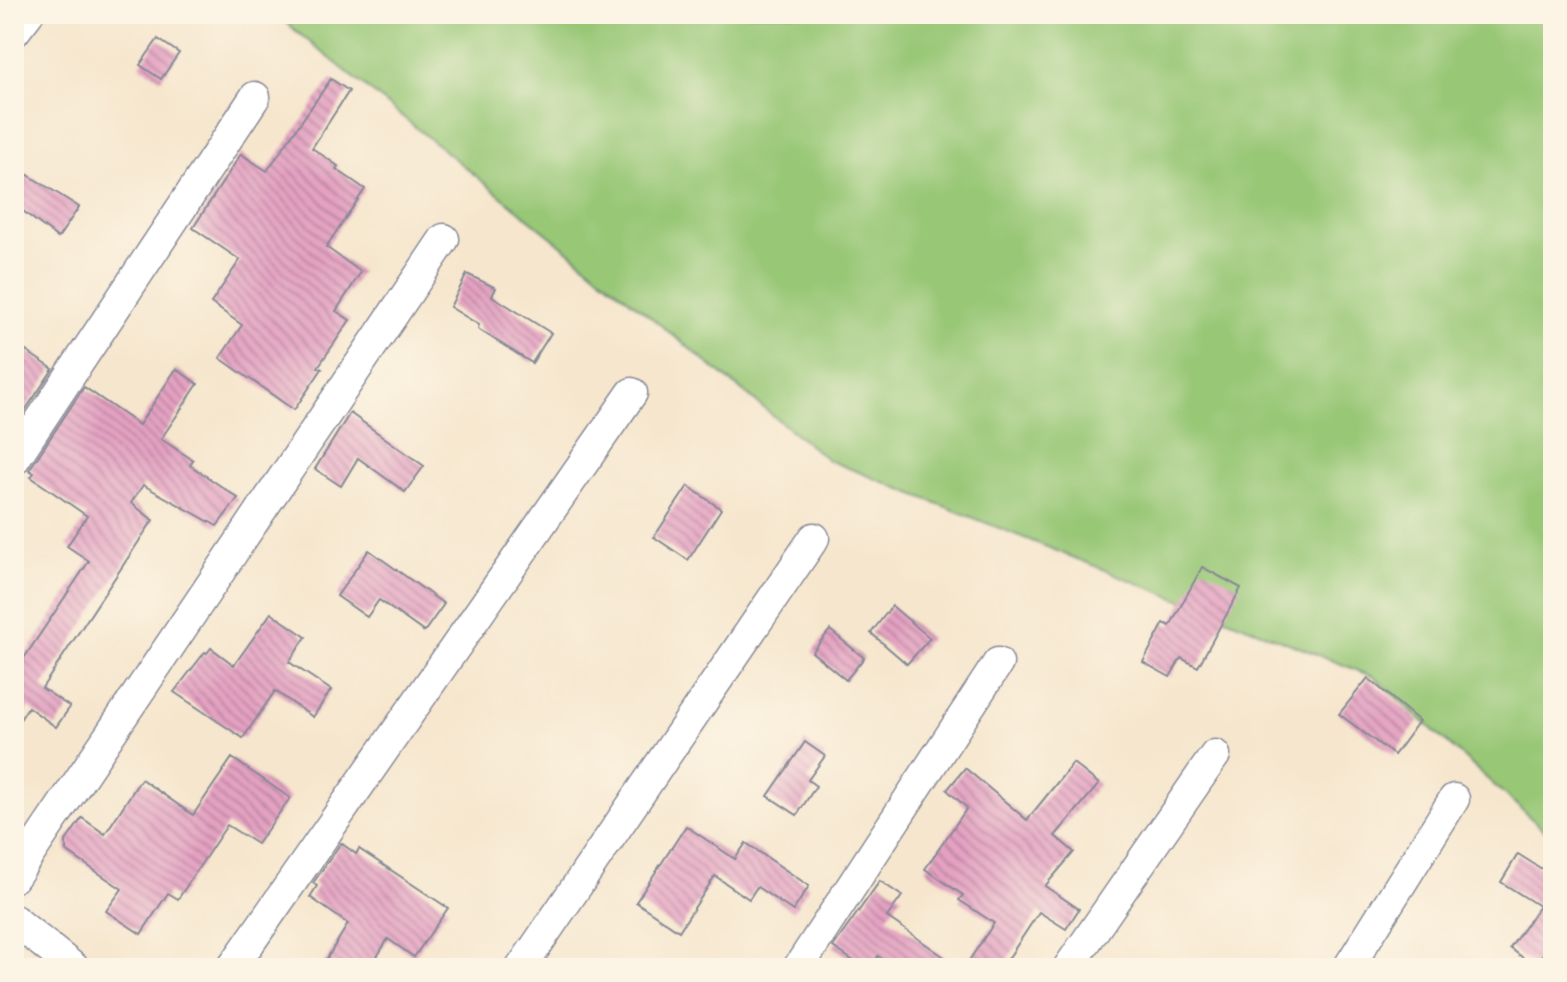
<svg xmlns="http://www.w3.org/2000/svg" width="1567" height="982" font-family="'Gentium Book Plus',serif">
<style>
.grass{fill:#98c776;stroke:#5a7b6a;stroke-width:2}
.building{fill:url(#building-back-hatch)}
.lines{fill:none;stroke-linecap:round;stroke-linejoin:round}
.minor-casing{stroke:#888a96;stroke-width:33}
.minor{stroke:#fff;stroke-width:30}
</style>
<defs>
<pattern id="building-back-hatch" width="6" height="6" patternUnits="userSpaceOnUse" patternTransform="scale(2)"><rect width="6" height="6" fill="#e4a1c1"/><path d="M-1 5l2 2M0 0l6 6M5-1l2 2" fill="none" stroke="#b884a0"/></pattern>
</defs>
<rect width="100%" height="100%" fill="#fcf5e5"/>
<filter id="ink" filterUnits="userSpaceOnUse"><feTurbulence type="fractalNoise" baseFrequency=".0125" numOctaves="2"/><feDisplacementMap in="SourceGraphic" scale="16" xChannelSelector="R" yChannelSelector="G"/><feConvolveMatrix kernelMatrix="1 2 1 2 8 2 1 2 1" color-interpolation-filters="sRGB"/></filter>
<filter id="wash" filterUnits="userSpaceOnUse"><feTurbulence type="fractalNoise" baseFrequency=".006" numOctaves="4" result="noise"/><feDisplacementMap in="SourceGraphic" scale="32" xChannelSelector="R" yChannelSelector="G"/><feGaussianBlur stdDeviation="1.8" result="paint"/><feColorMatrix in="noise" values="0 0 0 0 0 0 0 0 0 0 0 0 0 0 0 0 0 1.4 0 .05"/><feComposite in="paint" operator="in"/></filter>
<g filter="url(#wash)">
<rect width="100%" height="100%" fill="#f6e6cd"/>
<polygon class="grass" points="275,14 1553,14 1553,838 1374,677 828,460"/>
<g id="blocks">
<g class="building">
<polygon points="158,39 179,53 161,79 140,65"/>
<polygon points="331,79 349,91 312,148 338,166 336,169 365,189 326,247 361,272 336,311 350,320 318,367 322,369 294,410 220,358 242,325 211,303 240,260 193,228 241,154 267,171"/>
<polygon points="14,166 79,207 58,238 14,204"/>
<polygon points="467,274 496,288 492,296 551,333 532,363 478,329 479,325 450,307"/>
<polygon points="14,343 53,369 14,427"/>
<polygon points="176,369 198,384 161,439 193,460 190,465 238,498 217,526 143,485 131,503 153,520 42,688 70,707 56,727 28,707 14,729 14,669 16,670 89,561 67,546 87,516 31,477 34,473 29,470 84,387 139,425"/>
<polygon points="350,413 424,466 405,492 358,458 341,486 315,469"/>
<polygon points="688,486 721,509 688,560 654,537"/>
<polygon points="369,550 444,604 424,632 379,600 367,617 337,596"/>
<polygon points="1202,567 1241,588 1198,667 1181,658 1170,677 1143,662 1164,623 1170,626"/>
<polygon points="892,606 930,638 907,664 871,633"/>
<polygon points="271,613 306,637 289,662 331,690 313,717 275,691 243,738 174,692 205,652 207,653 211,648 234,665"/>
<polygon points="830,630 864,658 846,680 812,652"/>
<polygon points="1368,678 1419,721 1394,755 1339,714"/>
<polygon points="805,742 825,756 808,780 816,786 797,815 768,796"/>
<polygon points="232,758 290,798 257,844 227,825 178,899 168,893 141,934 106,911 122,889 66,851 66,841 82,818 105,834 141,779 193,815"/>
<polygon points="1073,763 1099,784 1055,836 1074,852 1045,886 1079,909 1066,929 1039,912 1002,968 964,968 994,923 959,900 963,895 925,869 967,808 947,790 965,768 1027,820"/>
<polygon points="686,826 735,859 746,843 809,886 793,911 757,887 749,899 715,876 679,931 636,902"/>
<polygon points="341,843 356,854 359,849 448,908 414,957 388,939 370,968 321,968 348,924 310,897 317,886 313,883"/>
<polygon points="1518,854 1553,876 1553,940 1534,966 1510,948 1539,906 1501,882"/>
<polygon points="880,881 902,896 887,917 960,968 894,968 878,956 870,968 864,968 833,947"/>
</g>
</g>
</g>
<g filter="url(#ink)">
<use href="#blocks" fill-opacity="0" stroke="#888a96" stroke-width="2"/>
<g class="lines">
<g class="minor-casing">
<g id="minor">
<polyline points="14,32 28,14"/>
<polyline points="14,460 255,97"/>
<polyline points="14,877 444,239"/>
<polyline points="14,920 74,968"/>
<polyline points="232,968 632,393"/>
<polyline points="521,968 814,538"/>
<polyline points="798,968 998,663"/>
<polyline points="1068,968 1215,755"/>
<polyline points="1348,968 1454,799"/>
</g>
</g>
<use href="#minor" class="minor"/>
</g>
</g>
<rect width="1567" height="982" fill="none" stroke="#fcf5e5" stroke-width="48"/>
</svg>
